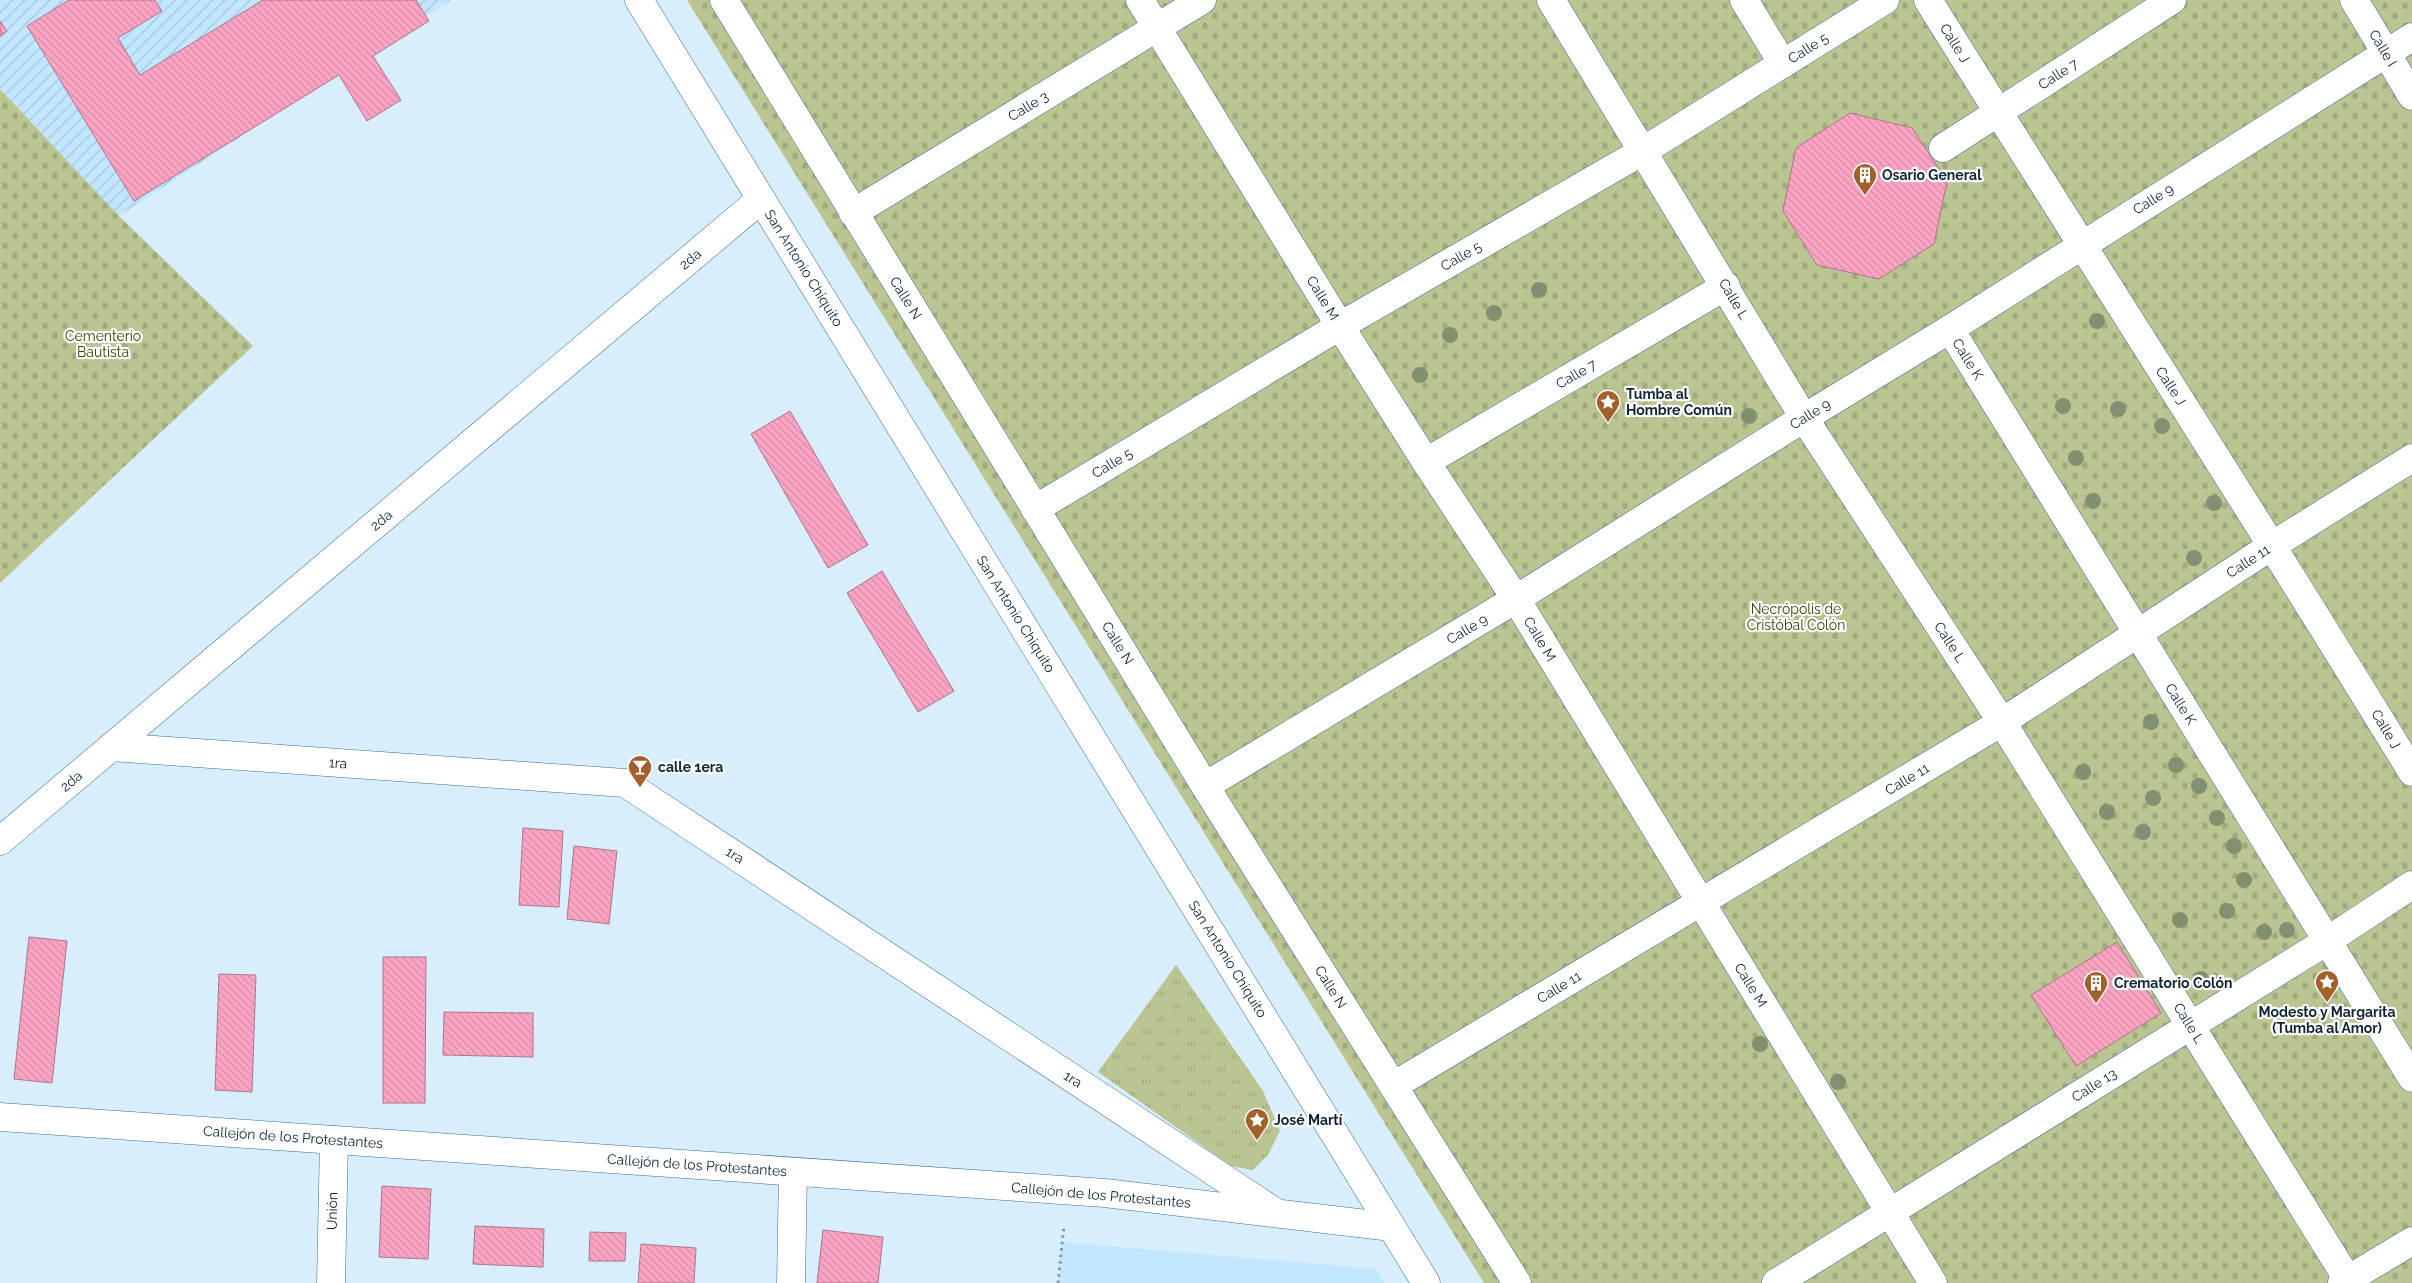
<svg xmlns="http://www.w3.org/2000/svg" width="2412" height="1283" font-family="Raleway,sans-serif">
<style>
.built{fill:#c2e6fe}
.industrial{fill:url(#industrial-furrows)}
.cemetery{fill:url(#cemetery-stones)}
.park{fill:url(#park-tufts)}
.building{fill:url(#building-back-hatch);stroke:#ac7589}
.lines{fill:none;stroke-linecap:round;stroke-linejoin:round}
.minor-casing{stroke:#3b6e8d;stroke-width:29}
.major-casing{stroke:#3b6e8d;stroke-width:29}
.path{stroke:#8298a6;stroke-width:3;stroke-dasharray:2.5 4;stroke-linecap:butt}
.minor{stroke:#fff;stroke-width:28}
.major{stroke:#fff;stroke-width:28}
.tree{fill:#828f71}
.labels{text-anchor:middle;dominant-baseline:central;stroke-width:4.5;stroke-linejoin:round;paint-order:stroke}
.street-label{font-size:14px;fill:#0f2532;stroke:#fff}
.poi-label{font-size:14px;font-weight:bold;fill:#0f2532;stroke:#fff;text-anchor:start}
.park-label{font-size:14px;fill:#3b4200;stroke:#fff}
</style>
<defs>
<pattern id="industrial-furrows" width="10" height="10" patternUnits="userSpaceOnUse" patternTransform="scale(1.25)"><rect width="10" height="10" fill="#c2e6fe"/><path d="M-1 1l2-2M0 10L10 0M9 11l2-2" fill="none" stroke="#a6c5da"/></pattern>
<pattern id="cemetery-stones" width="16" height="16" patternUnits="userSpaceOnUse" patternTransform="scale(1.25)"><rect width="16" height="16" fill="#bbc591"/><path d="M2 7V4a2 2 0 0 1 4 0v3zM10 15v-3a2 2 0 0 1 4 0v3z" fill="#a0a97e"/></pattern>
<pattern id="park-tufts" width="24" height="20" patternUnits="userSpaceOnUse" patternTransform="scale(1.25)"><rect width="24" height="20" fill="#bbc591"/><path d="M3 7l-1-3M5 7V3M7 7l1-3M15 17l-1-3M17 17v-4M19 17l1-3" fill="none" stroke="#a0a97e"/></pattern>
<pattern id="building-back-hatch" width="6" height="6" patternUnits="userSpaceOnUse" patternTransform="scale(1.25)"><rect width="6" height="6" fill="#fba4c3"/><path d="M-1 5l2 2M0 0l6 6M5-1l2 2" fill="none" stroke="#d68da8"/></pattern>
</defs>
<rect width="100%" height="100%" fill="#d8eefc"/>
<polygon class="built" points="1062,1242 1377,1269 1385,1283 1058,1283"/>
<polygon class="industrial" points="0,0 451,0 119,216 0,89"/>
<g class="cemetery">
<polygon points="687,0 2412,0 2412,1283 1484,1283"/>
<polygon points="0,89 119,216 253,346 0,583"/>
</g>
<polygon class="park" points="1176,965 1263,1091 1280,1131 1268,1155 1253,1170 1231,1166 1098,1072"/>
<g class="building">
<polygon points="69,0 155,0 162,11 118,38 140,75 263,0 416,0 429,21 373,56 401,100 367,121 339,75 134,201 27,26"/>
<polygon points="0,21 7,31 0,36"/>
<polygon points="1850,113 1912,128 1947,181 1934,244 1879,279 1817,265 1783,211 1796,148"/>
<polygon points="790,411 868,545 828,568 751,434"/>
<polygon points="882,571 954,691 918,712 847,593"/>
<polygon points="523,828 563,831 559,907 519,905"/>
<polygon points="574,846 617,851 609,924 567,919"/>
<polygon points="29,937 67,941 52,1083 14,1079"/>
<polygon points="2117,942 2161,1013 2076,1066 2031,995"/>
<polygon points="383,957 426,957 425,1103 383,1103"/>
<polygon points="219,974 256,975 252,1092 215,1090"/>
<polygon points="444,1012 533,1013 533,1057 443,1055"/>
<polygon points="382,1186 431,1189 428,1259 379,1257"/>
<polygon points="475,1226 544,1229 543,1267 473,1264"/>
<polygon points="823,1230 883,1237 878,1283 817,1283"/>
<polygon points="590,1232 626,1233 625,1261 589,1261"/>
<polygon points="641,1244 696,1248 694,1283 638,1283"/>
</g>
<g class="lines">
<g class="minor-casing">
<g id="minor">
<polyline points="724,0 1205,786 1517,1283"/>
<polyline points="1140,0 1340,326 1426,462 1516,599 1933,1283"/>
<polyline points="1551,0 1804,418 2002,722 2350,1283"/>
<polyline points="1744,0 1783,64"/>
<path d="M1928,0C2089,258 2254,513 2412,772"/>
<polyline points="2354,0 2412,96"/>
<polyline points="1943,148 2172,0"/>
<polyline points="853,213 1202,0"/>
<polyline points="1950,329 2412,1078"/>
<polyline points="1426,462 1726,286"/>
<polyline points="1035,509 1340,326 1643,151 1885,0"/>
<polyline points="111,747 625,783 1272,1210"/>
<polyline points="1205,786 1516,599 1804,418 1950,329 2412,37"/>
<polyline points="0,841 761,199"/>
<polyline points="1393,1086 2002,722 2273,545 2412,458"/>
<polyline points="0,1117 1105,1193 1392,1227"/>
<polyline points="331,1283 334,1140"/>
<polyline points="791,1283 793,1172"/>
<polyline points="1776,1283 2327,941 2412,885"/>
<polyline points="2342,1283 2412,1241"/>
</g>
</g>
<g class="major-casing">
<polyline id="major" points="639,0 1426,1283"/>
</g>
<polyline class="path" points="1058,1283 1064,1226"/>
<use href="#minor" class="minor"/>
<use href="#major" class="major"/>
</g>
<g class="tree">
<circle cx="1539" cy="290" r="8"/>
<circle cx="1494" cy="313" r="8"/>
<circle cx="2097" cy="321" r="8"/>
<circle cx="1450" cy="335" r="8"/>
<circle cx="1420" cy="375" r="8"/>
<circle cx="2063" cy="406" r="8"/>
<circle cx="2118" cy="409" r="8"/>
<circle cx="1749" cy="416" r="8"/>
<circle cx="2162" cy="426" r="8"/>
<circle cx="2076" cy="458" r="8"/>
<circle cx="2093" cy="501" r="8"/>
<circle cx="2214" cy="503" r="8"/>
<circle cx="2194" cy="558" r="8"/>
<circle cx="2151" cy="722" r="8"/>
<circle cx="2176" cy="765" r="8"/>
<circle cx="2083" cy="772" r="8"/>
<circle cx="2199" cy="786" r="8"/>
<circle cx="2153" cy="798" r="8"/>
<circle cx="2107" cy="812" r="8"/>
<circle cx="2217" cy="818" r="8"/>
<circle cx="2143" cy="832" r="8"/>
<circle cx="2234" cy="846" r="8"/>
<circle cx="2244" cy="880" r="8"/>
<circle cx="2227" cy="911" r="8"/>
<circle cx="2180" cy="920" r="8"/>
<circle cx="2287" cy="930" r="8"/>
<circle cx="2264" cy="932" r="8"/>
<circle cx="2201" cy="979" r="8"/>
<circle cx="1760" cy="1044" r="8"/>
<circle cx="1838" cy="1082" r="8"/>
</g>
<defs>
<g id="building-pin" transform="scale(1.25)"><path d="M0 17L-7.5 6A9.5 9.5 0 1 1 7.5 6Z" fill="#a2612c" stroke="#fff"/><path d="M-4-6H4V6H1V3H-1V6H-4ZM-2.5-4.3h1.7v1.8h-1.7ZM.8-4.3h1.7v1.8H.8ZM-2.5-1h1.7V.8h-1.7ZM.8-1h1.7V.8H.8Z" fill="#fff"/></g>
<g id="sight-pin" transform="scale(1.25)"><path d="M0 17L-7.5 6A9.5 9.5 0 1 1 7.5 6Z" fill="#a2612c" stroke="#fff"/><path d="M0-6L1.8-2.2L6-1.7L2.9 1.2L3.7 5.4L0 3.3L-3.7 5.4L-2.9 1.2L-6-1.7L-1.8-2.2Z" fill="#fff"/></g>
<g id="bar-pin" transform="scale(1.25)"><path d="M0 17L-7.5 6A9.5 9.5 0 1 1 7.5 6Z" fill="#a2612c" stroke="#fff"/><path d="M-6-5H6L.8 .8V4.5H3.5V6h-7V4.5H-.8V.8Z" fill="#fff"/></g>
</defs>
<g fill-rule="evenodd">
<use href="#building-pin" x="1865" y="175"/>
<use href="#sight-pin" x="1608" y="402"/>
<use href="#bar-pin" x="640" y="767"/>
<use href="#sight-pin" x="2327" y="982"/>
<use href="#building-pin" x="2096" y="983"/>
<use href="#sight-pin" x="1257" y="1120"/>
</g>
<g class="labels">
<g class="street-label">
<text transform="translate(1955 43) rotate(58)">Calle J</text>
<text transform="translate(1808 48) rotate(-32)">Calle 5</text>
<text transform="translate(2383 48) rotate(59)">Calle I</text>
<text transform="translate(2058 74) rotate(-33)">Calle 7</text>
<text transform="translate(1028 106) rotate(-31)">Calle 3</text>
<text transform="translate(2153 199) rotate(-32)">Calle 9</text>
<text transform="translate(1461 256) rotate(-30)">Calle 5</text>
<text transform="translate(690 259) rotate(-40)">2da</text>
<text transform="translate(804 268) rotate(58)">San Antonio Chiquito</text>
<text transform="translate(906 298) rotate(58)">Calle N</text>
<text transform="translate(1323 298) rotate(59)">Calle M</text>
<text transform="translate(1734 299) rotate(59)">Calle L</text>
<text transform="translate(1968 359) rotate(58)">Calle K</text>
<text transform="translate(1576 374) rotate(-30)">Calle 7</text>
<text transform="translate(2171 386) rotate(57)">Calle J</text>
<text transform="translate(1810 414) rotate(-32)">Calle 9</text>
<text transform="translate(1112 463) rotate(-31)">Calle 5</text>
<text transform="translate(381 520) rotate(-40)">2da</text>
<text transform="translate(2248 561) rotate(-33)">Calle 11</text>
<text transform="translate(1016 614) rotate(58)">San Antonio Chiquito</text>
<text transform="translate(1467 629) rotate(-31)">Calle 9</text>
<text transform="translate(1540 639) rotate(59)">Calle M</text>
<text transform="translate(1950 642) rotate(57)">Calle L</text>
<text transform="translate(1118 643) rotate(58)">Calle N</text>
<text transform="translate(2181 704) rotate(58)">Calle K</text>
<text transform="translate(2386 729) rotate(59)">Calle J</text>
<text transform="translate(338 763) rotate(4)">1ra</text>
<text transform="translate(1907 779) rotate(-31)">Calle 11</text>
<text transform="translate(71 781) rotate(-40)">2da</text>
<text transform="translate(735 855) rotate(33)">1ra</text>
<text transform="translate(1228 959) rotate(58)">San Antonio Chiquito</text>
<text transform="translate(1751 985) rotate(58)">Calle M</text>
<text transform="translate(1331 987) rotate(58)">Calle N</text>
<text transform="translate(1559 987) rotate(-31)">Calle 11</text>
<text transform="translate(2189 1023) rotate(58)">Calle L</text>
<text transform="translate(1073 1079) rotate(33)">1ra</text>
<text transform="translate(2094 1085) rotate(-32)">Calle 13</text>
<text transform="translate(293 1137) rotate(4)">Callejón de los Protestantes</text>
<text transform="translate(697 1165) rotate(4)">Callejón de los Protestantes</text>
<text transform="translate(1101 1195) rotate(5)">Callejón de los Protestantes</text>
<text transform="translate(332 1211) rotate(-89)">Unión</text>
</g>
<g class="poi-label">
<text x="1882" y="175">Osario General</text>
<text x="1626" y="394">Tumba al<tspan x="1626" dy="16">Hombre Común</tspan></text>
<text x="658" y="767">calle 1era</text>
<text x="2114" y="983">Crematorio Colón</text>
<text x="2327" y="1012" text-anchor="middle">Modesto y Margarita<tspan x="2327" dy="16">(Tumba al Amor)</tspan></text>
<text x="1274" y="1120">José Martí</text>
</g>
<g class="park-label">
<text x="103" y="336">Cementerio<tspan x="103" dy="16">Bautista</tspan></text>
<text x="1796" y="609">Necrópolis de<tspan x="1796" dy="16">Cristóbal Colón</tspan></text>
</g>
</g>
</svg>
